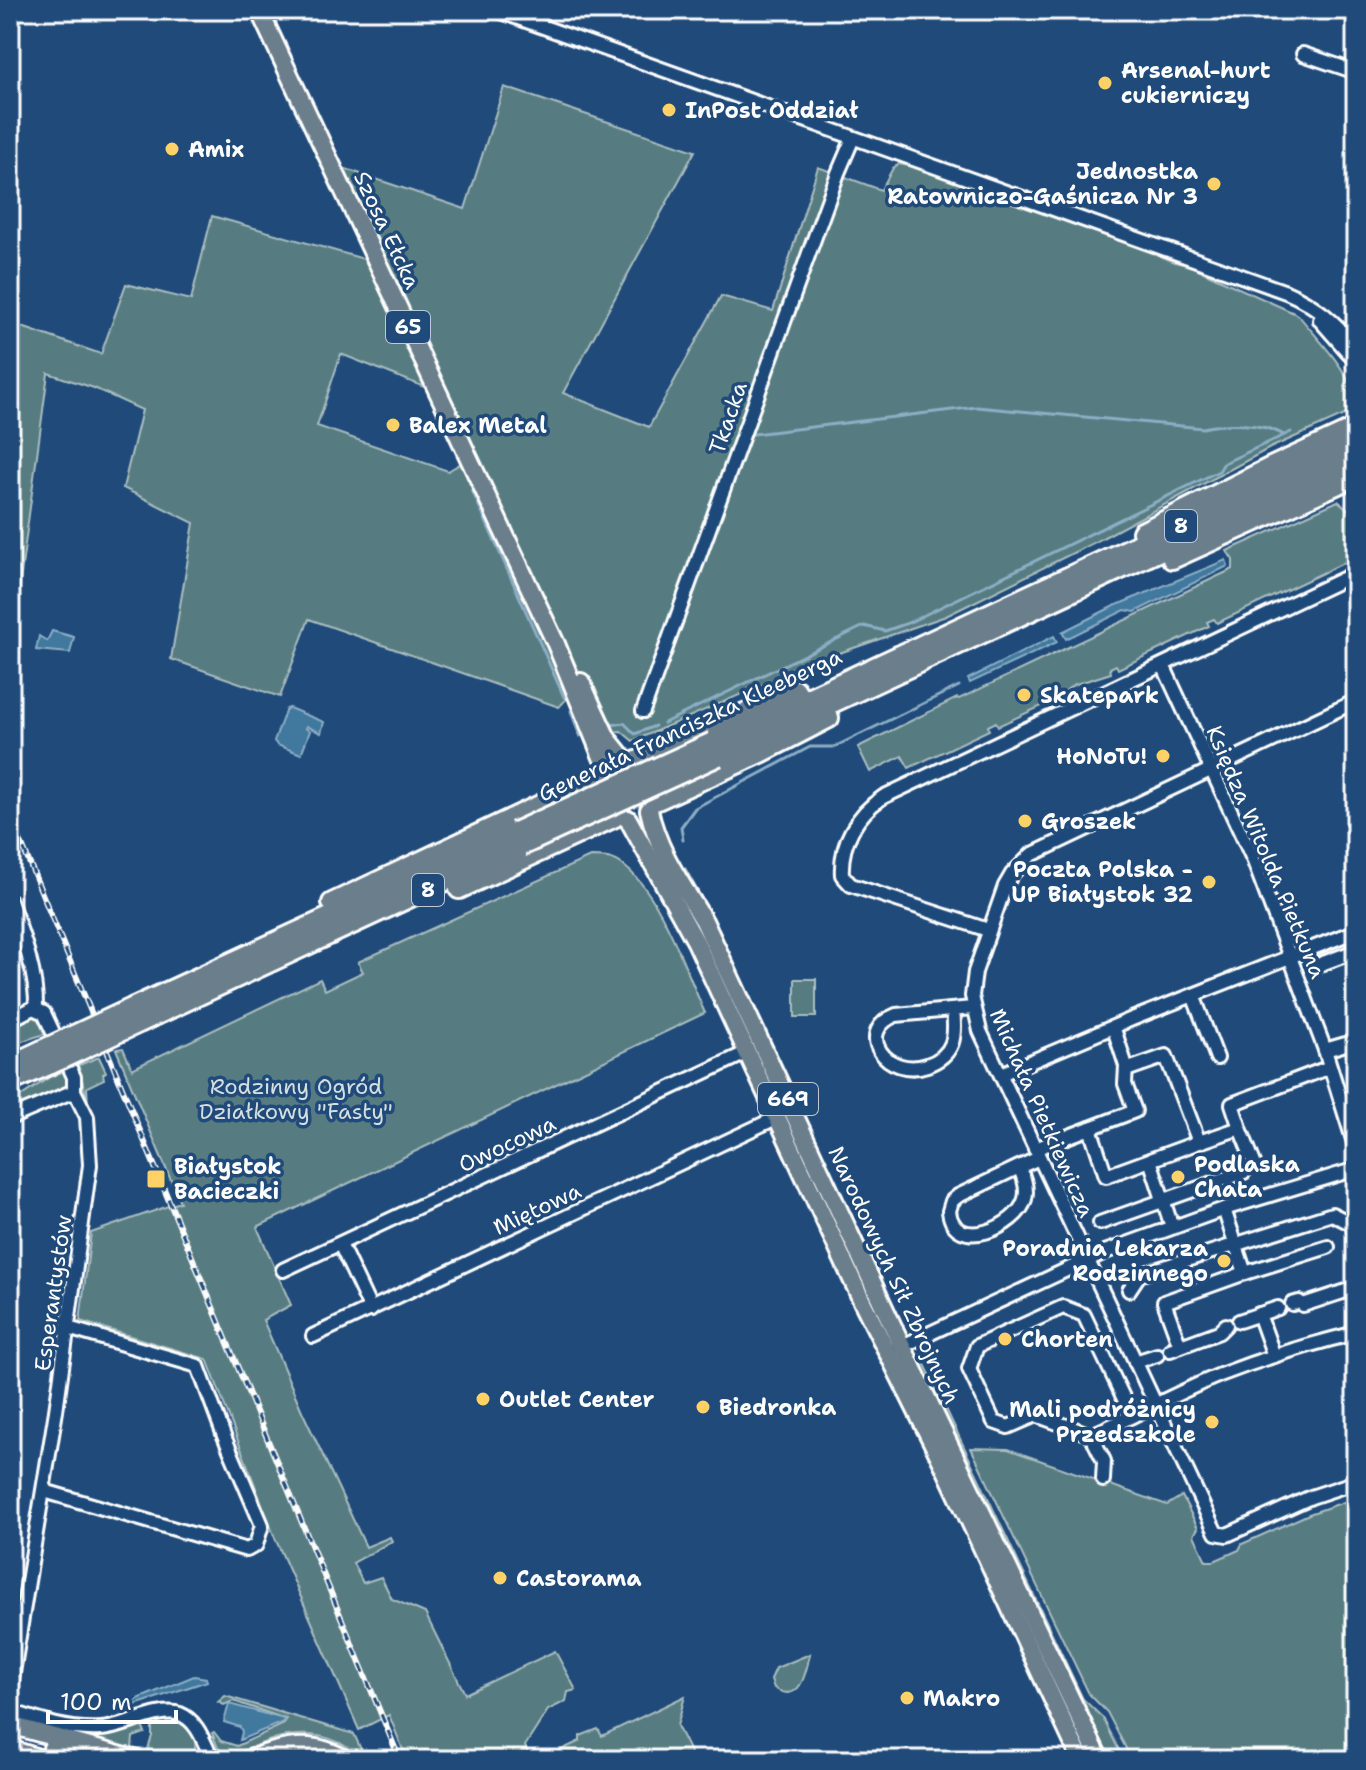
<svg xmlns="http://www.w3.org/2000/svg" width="1366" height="1770" font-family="'Shantell Sans',sans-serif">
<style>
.green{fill:#577c81;stroke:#abbec0;stroke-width:2}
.water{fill:#41789e;stroke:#8daec5;stroke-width:2}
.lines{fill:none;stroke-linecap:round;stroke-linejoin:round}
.stream{stroke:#8daec5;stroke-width:3}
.minor-casing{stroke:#fff;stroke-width:18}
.major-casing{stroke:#fff;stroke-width:22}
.highway-casing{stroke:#fff;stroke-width:24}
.minor{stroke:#1f4a7a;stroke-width:12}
.major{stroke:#6b7e8b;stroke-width:16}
.highway{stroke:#6b7e8b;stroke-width:18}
.rail-casing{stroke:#fff;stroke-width:6}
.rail{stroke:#1f4a7a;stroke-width:3;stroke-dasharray:9;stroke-linecap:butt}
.highway-bridge-casing{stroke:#fff;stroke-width:24;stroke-linecap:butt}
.highway-bridge{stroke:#6b7e8b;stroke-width:18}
.poi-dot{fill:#ffd166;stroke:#1f4a7a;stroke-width:3}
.labels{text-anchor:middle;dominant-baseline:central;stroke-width:7;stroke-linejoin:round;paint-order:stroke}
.shield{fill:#1f4a7a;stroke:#bcc9d7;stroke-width:2}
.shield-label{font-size:20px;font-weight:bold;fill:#fff}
.poi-label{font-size:22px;font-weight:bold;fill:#fff;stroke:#1f4a7a;text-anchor:start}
.street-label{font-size:22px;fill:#fff;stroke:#1f4a7a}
.park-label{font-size:22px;fill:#d5dee0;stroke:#1f4a7a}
</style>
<rect width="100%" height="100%" fill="#1f4a7a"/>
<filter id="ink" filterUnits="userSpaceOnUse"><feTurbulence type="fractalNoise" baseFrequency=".0125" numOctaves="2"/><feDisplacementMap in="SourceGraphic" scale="16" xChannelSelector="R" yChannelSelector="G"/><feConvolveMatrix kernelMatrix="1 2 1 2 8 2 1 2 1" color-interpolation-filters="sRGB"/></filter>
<g filter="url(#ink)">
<g class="green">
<path d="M504,87L695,151L563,393L649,427L721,296L773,311L818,167L881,190L893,168L899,164L925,169L1154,252C1170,264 1185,263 1204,269L1203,272L1294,313L1300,317C1319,341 1351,371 1356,403L1349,413L1270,448L1095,542L946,616L825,658L633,741L621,731L611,732L562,639L340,167L465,209Z"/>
<polygon points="212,216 364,259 427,388 341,354 317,426 448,471 465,461 570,695 559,707 309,619 280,697 171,659 194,523 123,488 142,410 94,388 48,373 10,656 10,323 101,354 126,284 191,300"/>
<polygon points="1338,501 1356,516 1356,557 1217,623 1214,619 1207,622 1209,626 1118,669 1116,665 1110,668 1111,673 1073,685 1055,700 998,726 996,722 988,726 989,730 909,768 902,756 870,772 858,747 957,698 959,699 1233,569 1233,560 1227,551"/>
<path d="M590,857C601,857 611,857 620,863C660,890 685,969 705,1013L257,1227L291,1305L263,1320L302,1411L366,1547L390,1537L392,1541L353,1563L363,1583L381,1577L392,1599L425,1613L465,1694L555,1651L576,1690L568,1692L566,1701L548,1710L525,1746L531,1760H407L389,1715L359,1730L275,1538L207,1359L80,1321L91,1233L180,1202L116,1049L123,1048L132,1069L320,979L325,990L363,972L358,962Z"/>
<polygon points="685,868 712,917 860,1236 854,1229 682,870"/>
<rect x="795" y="979" width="21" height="38"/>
<polygon points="30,1014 38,1014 48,1033 10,1045 10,1030 18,1020"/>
<polygon points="99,1057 106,1072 103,1074 104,1079 87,1087 88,1104 81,1075 74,1067"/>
<polygon points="66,1070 70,1078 65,1090 13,1110 11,1103 50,1077"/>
<polygon points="922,1358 1083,1699 1103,1718 1124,1760 1110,1760 1021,1583 988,1513 970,1464 921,1365 920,1359"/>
<polygon points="971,1448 1008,1449 1167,1505 1182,1496 1198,1528 1194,1535 1206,1561 1214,1561 1239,1550 1242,1544 1309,1514 1356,1498 1356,1760 1132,1760 1107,1712 1089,1694"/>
<path d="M810,1654C806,1674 800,1705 774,1688L771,1679L776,1668Z"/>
<path d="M225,1696L354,1734L366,1760H360C339,1732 298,1730 268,1741C254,1746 240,1755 226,1753L218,1748L212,1733L214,1732L221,1741L237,1746L284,1724L286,1719L233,1701L224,1705L218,1702Z"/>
<polygon points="685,1696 677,1726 694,1760 540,1760 580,1741 580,1736 598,1729 602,1736"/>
<path d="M168,1717C191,1721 200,1738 193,1760H154L56,1729L142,1726L145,1733L133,1737L132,1748L147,1752L152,1736V1723Z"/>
</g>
<g class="water">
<polygon points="1226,560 1228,566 1135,612 1125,610 1066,639 1062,632 1112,607"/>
<polygon points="52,631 74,637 70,653 36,650 39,636 47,641"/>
<polygon points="1054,636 1057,642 970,683 968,679"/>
<polygon points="289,708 324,722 321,733 306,726 305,728 310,731 301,754 277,745 274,741 286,709"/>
<polygon points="194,1676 206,1678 207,1681 123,1709 138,1699"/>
<polygon points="229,1704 284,1719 283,1722 240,1740 242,1732 240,1727 224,1722"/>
</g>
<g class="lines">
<g class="stream">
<path d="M754,434L977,407L1203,428C1227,422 1263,423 1284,435"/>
<polyline points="472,490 564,697"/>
<polyline points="571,711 580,736 584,734"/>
<polyline points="664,723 864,626 885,631 908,623 1219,471 1224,463 1291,432"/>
<polyline points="611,725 624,723 635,734 655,726"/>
<polyline points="683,840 681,827 695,808 810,747 834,747 959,686"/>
</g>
<g class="minor-casing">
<g id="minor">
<path d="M496,10L1286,292C1315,304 1336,323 1356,347"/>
<polyline points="1303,54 1356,72"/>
<polyline points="1320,320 1356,361"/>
<polyline points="1163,665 1253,859 1325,1050 1356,1149"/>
<polyline points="1356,701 1031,855 1012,874 1005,886 975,972 972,996 980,1031 1216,1533 1227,1535 1311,1497 1356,1482"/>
<polyline points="643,711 838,173 853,138"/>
<path d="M10,901C22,934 37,972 36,1008"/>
<path d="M988,930L851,885L842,875C840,843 857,814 883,797L1356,573"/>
<polyline points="1318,965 1356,951"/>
<polyline points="1193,995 1217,1058"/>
<path d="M953,1010C956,1036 955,1055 927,1065C887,1079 853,1032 896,1015L973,1008"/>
<polyline points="10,1020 33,1008 44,1013 74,1077 74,1091"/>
<polyline points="1325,1050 1356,1041"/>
<polyline points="1001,1074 1132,1019 1356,931"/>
<polyline points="10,1118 74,1091"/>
<polyline points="1090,1128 1106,1176 1199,1142 1166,1056 1126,1070"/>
<polyline points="1240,1128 1254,1163"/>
<polyline points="1199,1142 1240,1128 1232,1104 1330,1067"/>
<polyline points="1035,1149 1135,1111 1125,1084 1126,1066 1115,1032"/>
<polyline points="1150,1160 1172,1227"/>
<path d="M1019,1167L958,1196L952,1201L949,1211C954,1254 1018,1227 1025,1199C1028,1188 1024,1177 1019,1167L1039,1158"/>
<polyline points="1100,1223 1244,1172"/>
<polyline points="340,1244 371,1310"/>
<polyline points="283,1270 748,1052"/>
<polyline points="1245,1273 1328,1247"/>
<polyline points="1129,1290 1139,1275 1332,1214 1352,1224 1356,1238"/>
<polyline points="1292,1304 1299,1302 1303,1305 1349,1290"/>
<polyline points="1259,1314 1274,1356"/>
<polyline points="1239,1321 1278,1308"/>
<polyline points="313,1336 778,1117"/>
<polyline points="1180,1346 1164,1302 1245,1273 1224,1209"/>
<polyline points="894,1350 1105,1252 1224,1209 1356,1169"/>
<polyline points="1170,1350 1219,1332 1226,1325"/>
<polyline points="1135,1362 1157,1355"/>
<path d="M1132,1416L1084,1315L1063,1307L977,1346L969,1369L994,1422L1008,1427L1036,1415L1091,1435C1135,1416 1176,1393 1220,1375C1264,1358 1310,1344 1356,1333"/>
<polyline points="1091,1435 1104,1461 1103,1480"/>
<polyline points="44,1491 247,1550 256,1545 262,1525 224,1436 198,1366 68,1328"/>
<polyline points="10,1691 56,1411 90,1165 87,1117 74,1091"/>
<path d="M10,1711C40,1721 69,1731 101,1729C124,1728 159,1707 180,1714C198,1721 204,1743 212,1759"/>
</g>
</g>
<g class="major-casing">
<g id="major">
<polyline points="259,10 556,644 606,767"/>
<polyline points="581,682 607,738 624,759"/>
<path d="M649,810C658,852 682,884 704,921L902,1346L1100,1760"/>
<polyline points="628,819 696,942 862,1301 945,1468 1081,1760"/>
<polyline points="10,1725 137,1760"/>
<polyline points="52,1748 93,1760"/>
<polyline points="10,1749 45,1760"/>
<path d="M247,1760C281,1747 313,1738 346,1760"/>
</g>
</g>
<g class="highway-casing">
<g id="highway">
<polyline points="1142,532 1269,468 1356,428"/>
<polyline points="1172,559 1356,476"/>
<polyline points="713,742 1356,443"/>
<polyline points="718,756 1356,460"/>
<polyline points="637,761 796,690"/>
<polyline points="655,801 761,753 829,718"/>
<polyline points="459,889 615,817"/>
<polyline points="332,903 576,788 600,775"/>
<polyline points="134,1007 515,832"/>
<polyline points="141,1022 521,846"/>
<polyline points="10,1065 44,1049"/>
<polyline points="10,1082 51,1064"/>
</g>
</g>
<use href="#minor" class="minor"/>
<use href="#major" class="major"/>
<use href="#highway" class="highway"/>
<g class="rail-casing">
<polyline id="rail" points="10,816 400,1760"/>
</g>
<use href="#rail" class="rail"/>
<g class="highway-bridge-casing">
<g id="highway-bridge">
<polyline points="515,832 713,742"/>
<polyline points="521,846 718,756"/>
<polyline points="44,1049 134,1007"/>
<polyline points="51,1064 141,1022"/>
</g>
</g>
<use href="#highway-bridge" class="highway-bridge"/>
</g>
</g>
<g class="poi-dot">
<circle cx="1105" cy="83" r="8"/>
<circle cx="669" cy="110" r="8"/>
<circle cx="172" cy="149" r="8"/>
<circle cx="1214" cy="184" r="8"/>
<circle cx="393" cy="425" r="8"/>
<circle cx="1024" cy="695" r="8"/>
<circle cx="1163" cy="756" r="8"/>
<circle cx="1025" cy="821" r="8"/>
<circle cx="1209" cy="882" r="8"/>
<circle cx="1178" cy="1177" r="8"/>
<rect x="146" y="1169" width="20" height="20" rx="4"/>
<circle cx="1224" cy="1261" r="8"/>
<circle cx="1005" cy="1339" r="8"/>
<circle cx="483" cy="1399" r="8"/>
<circle cx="703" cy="1407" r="8"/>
<circle cx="1212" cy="1422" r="8"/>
<circle cx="500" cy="1578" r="8"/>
<circle cx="907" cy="1698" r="8"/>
</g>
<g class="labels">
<g class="shield">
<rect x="386" y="311" width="44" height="32" rx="6"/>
<rect x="1165" y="510" width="32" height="32" rx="6"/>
<rect x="412" y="874" width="32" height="32" rx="6"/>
<rect x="758" y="1083" width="60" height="32" rx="6"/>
</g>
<g class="shield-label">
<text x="408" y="327">65</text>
<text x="1181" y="526">8</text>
<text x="428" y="890">8</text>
<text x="788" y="1099">669</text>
</g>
<g class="poi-label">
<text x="1121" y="70">Arsenal-hurt<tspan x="1121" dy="25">cukierniczy</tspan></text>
<text x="685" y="110">InPost Oddział</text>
<text x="188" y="149">Amix</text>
<text x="1198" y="171" text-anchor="end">Jednostka<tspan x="1198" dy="25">Ratowniczo-Gaśnicza Nr 3</tspan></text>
<text x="409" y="425">Balex Metal</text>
<text x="1040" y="695">Skatepark</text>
<text x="1147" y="756" text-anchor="end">HoNoTu!</text>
<text x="1041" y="821">Groszek</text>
<text x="1193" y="869" text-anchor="end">Poczta Polska -<tspan x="1193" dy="25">UP Białystok 32</tspan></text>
<text x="1194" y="1164">Podlaska<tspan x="1194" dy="25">Chata</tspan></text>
<text x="174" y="1166">Białystok<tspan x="174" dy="25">Bacieczki</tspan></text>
<text x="1208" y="1248" text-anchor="end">Poradnia Lekarza<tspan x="1208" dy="25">Rodzinnego</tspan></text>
<text x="1021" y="1339">Chorten</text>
<text x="499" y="1399">Outlet Center</text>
<text x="719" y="1407">Biedronka</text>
<text x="1196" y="1409" text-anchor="end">Mali podróżnicy<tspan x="1196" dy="25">Przedszkole</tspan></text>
<text x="516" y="1578">Castorama</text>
<text x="923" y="1698">Makro</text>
</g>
<g class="street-label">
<text transform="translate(387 230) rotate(65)">Szosa Ełcka</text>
<text transform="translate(728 418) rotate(-71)">Tkacka</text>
<text transform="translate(690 725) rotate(-25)">Generała Franciszka Kleeberga</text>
<text transform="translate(1266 852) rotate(67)">Księdza Witolda Pietkuna</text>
<text transform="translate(1042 1113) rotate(66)">Michała Pietkiewicza</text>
<text transform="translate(507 1144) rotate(-25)">Owocowa</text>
<text transform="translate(537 1209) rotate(-25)">Miętowa</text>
<text transform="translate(894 1275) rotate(65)">Narodowych Sił Zbrojnych</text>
<text transform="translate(53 1293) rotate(-82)">Esperantystów</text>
</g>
<g class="park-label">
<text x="296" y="1086">Rodzinny Ogród<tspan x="296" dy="25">Działkowy "Fasty"</tspan></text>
</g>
</g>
<rect width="1366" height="1770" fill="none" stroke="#1f4a7a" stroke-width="40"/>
<rect x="20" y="20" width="1326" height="1730" fill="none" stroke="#fff" stroke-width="3" filter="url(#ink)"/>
<path d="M48 1710v12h128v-12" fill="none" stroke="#ffffff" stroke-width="4"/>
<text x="60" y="1710" font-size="24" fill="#ffffff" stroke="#1f4a7a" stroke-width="6" paint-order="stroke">100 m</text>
</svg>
